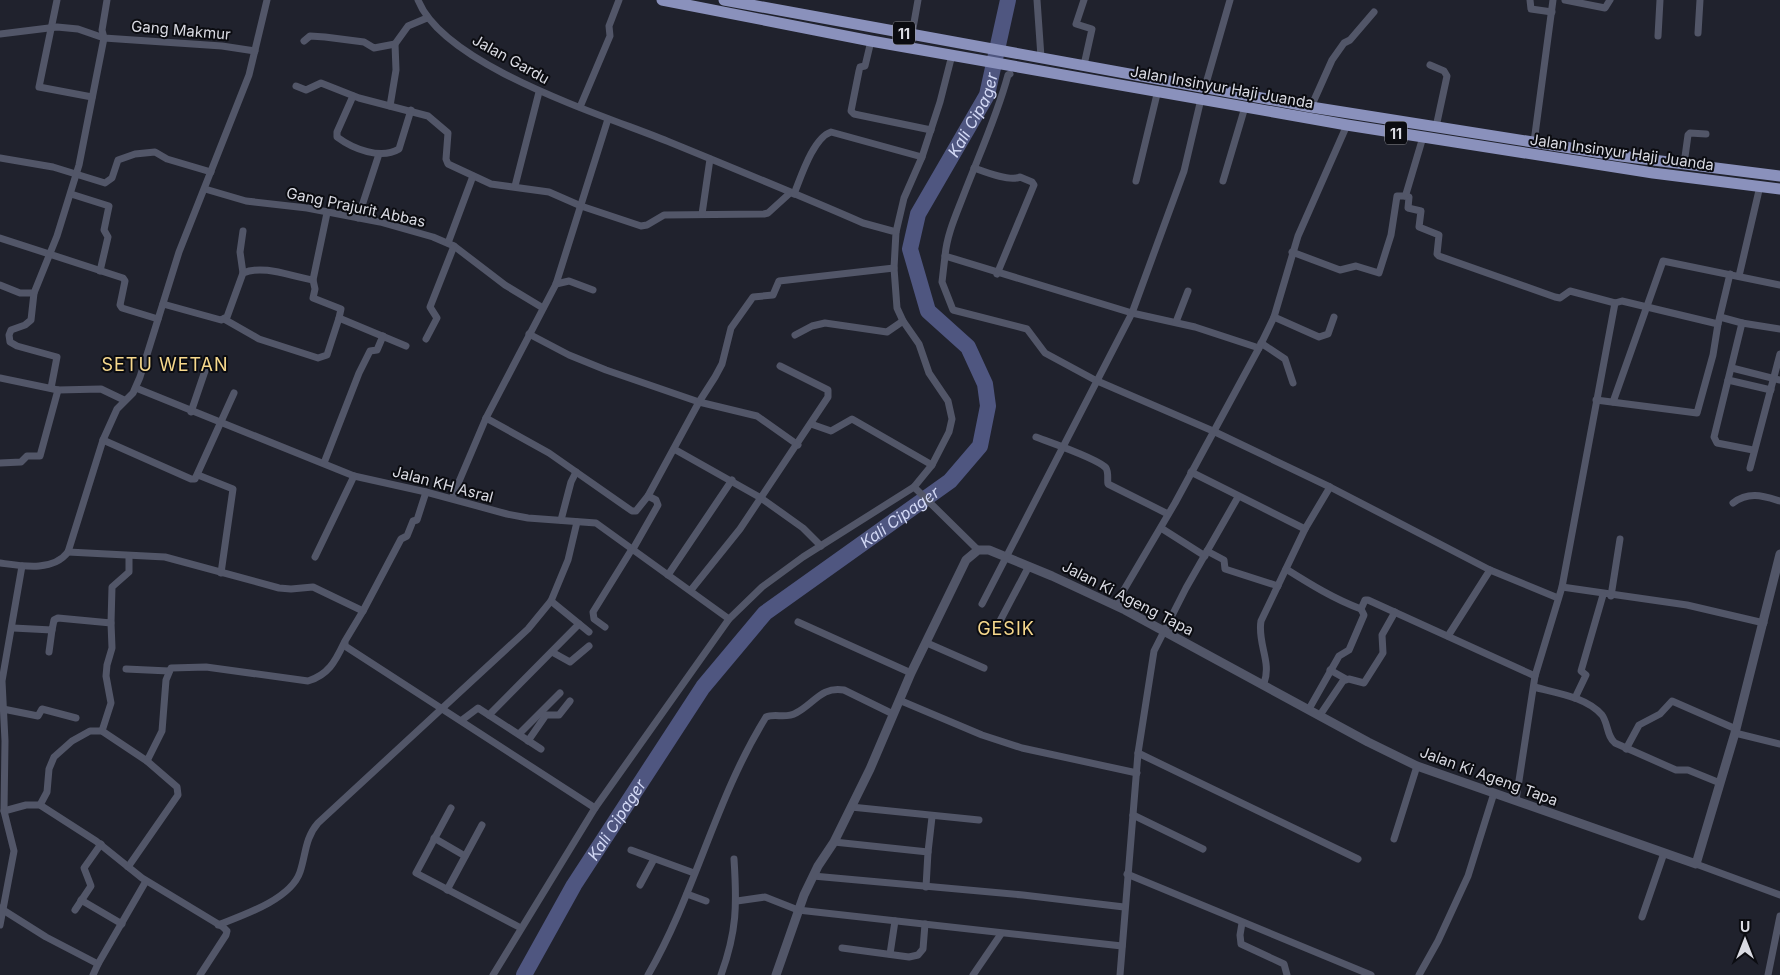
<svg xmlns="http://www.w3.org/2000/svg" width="1780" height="975" font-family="Inter,sans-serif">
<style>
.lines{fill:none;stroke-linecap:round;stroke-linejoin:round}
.river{stroke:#4f5680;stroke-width:16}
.minor{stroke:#525668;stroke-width:7}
.tertiary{stroke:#525668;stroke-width:9}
.trunk{stroke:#8a91bc;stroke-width:11}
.labels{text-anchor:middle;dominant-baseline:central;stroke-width:4;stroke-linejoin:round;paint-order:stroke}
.shield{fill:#0b0c11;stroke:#9c9da4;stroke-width:1}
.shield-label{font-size:14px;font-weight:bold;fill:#dadbe3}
.street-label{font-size:15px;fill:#dadbe3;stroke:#0b0c11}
.water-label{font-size:16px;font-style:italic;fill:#d3d9f5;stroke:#0b0c11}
.quarter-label{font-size:18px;letter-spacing:1px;fill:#f7d98d;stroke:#0b0c11}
</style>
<rect width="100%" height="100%" fill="#20222d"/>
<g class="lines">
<path class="river" id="s1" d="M524,975L574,885L703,687L765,613L950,481L980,446L988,406L985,384L968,347L928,311L910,249L918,214L987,95L1008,0"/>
<g class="minor">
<polyline points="57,0 39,87 92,97"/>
<path d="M418,0C444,66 603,115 667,141C733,168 799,195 863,223L896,232L894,268L897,308L903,321L919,344L929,373L948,401L952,419L949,432L932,465L914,487L803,557L762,587L729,619L595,808L493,975"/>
<polyline points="1037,0 1041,57"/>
<polyline points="1084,0 1076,24 1092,29 1084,65"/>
<polyline points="1530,0 1531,9 1552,12"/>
<polyline points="1565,0 1605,8 1610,0"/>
<polyline points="1698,33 1700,0"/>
<polyline points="0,34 57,27 78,29 104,38 222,46 255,51"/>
<polyline points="912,34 918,0"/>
<polyline points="1658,36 1660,0"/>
<polyline points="304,41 310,36 325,37 364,42 374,48 395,44 408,26 427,18"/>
<polyline points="871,41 865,66 860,67 859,71 851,111 854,114 931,130"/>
<polyline points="1430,65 1444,71 1447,76 1436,127"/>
<path d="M1010,74L1008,75C997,116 979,155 964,194C956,215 947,234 945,256L1132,313L1195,327L1259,348"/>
<polyline points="296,86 306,90 321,83 359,98 428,116 448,133 446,159 448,164 491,184 549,192 581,206 641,226 647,225 664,215 764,214 768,213 790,193"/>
<polyline points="1205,87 1230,0"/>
<path d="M353,96L337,132V137C353,149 381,160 399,149L411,110"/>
<polyline points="390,106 396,70 395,44"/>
<polyline points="580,107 610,36 609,26 619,0"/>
<polyline points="1311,107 1332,60 1344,43 1350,40 1374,12"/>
<polyline points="1534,142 1553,0"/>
<polyline points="0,158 53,167 105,183 112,178 118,160 135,154 155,152 167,159 211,172"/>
<polyline points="1684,164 1688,135 1690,133 1706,134"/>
<path d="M974,168C985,172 1010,182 1020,177L1032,182L1034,185L997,274"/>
<polyline points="1136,181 1158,90"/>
<polyline points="1223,181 1245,107"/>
<polyline points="515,186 539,92"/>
<polyline points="205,189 246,201 307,208 380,222 433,237 454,246 505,285 543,308"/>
<polyline points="71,194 109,206 104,230 108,237 100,271"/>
<path d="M794,194C801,177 813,138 831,132L922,157"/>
<polyline points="1405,196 1409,197 1408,208 1421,211 1419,227 1439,235 1437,254 1439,256 1555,297 1560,298 1570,291 1615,303"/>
<polyline points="702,214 710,159"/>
<polyline points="358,218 379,154"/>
<polyline points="243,231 240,252 243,273"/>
<polyline points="896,232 904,198 922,157 940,102 952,55"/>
<polyline points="0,238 123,278 125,281 120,305 122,308 158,319"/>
<polyline points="448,243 473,176"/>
<polyline points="1292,252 1340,270 1356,266 1379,273 1391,235 1397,196 1405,196 1406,194 1423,137"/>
<polyline points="945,256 942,282 953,310 1027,329 1045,353 1095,380 1213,431 1330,487 1490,570 1558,598"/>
<polyline points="1739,276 1760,186"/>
<polyline points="313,280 315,289 313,298 341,309 339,318"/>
<polyline points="556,284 569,281 593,290"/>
<polyline points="0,285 20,293 34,293 57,236 79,165 104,38 102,30 107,0"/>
<polyline points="34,293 31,320 25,325 11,330 9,335 10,342 17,346 57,357 51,388"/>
<path d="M163,304L221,320L227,317L243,273C264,264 292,277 313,280L327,213"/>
<polyline points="1274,317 1319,337 1328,334 1334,317"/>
<polyline points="1720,317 1742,323"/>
<polyline points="224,319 259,339 318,358 327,355 339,318 406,346"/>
<polyline points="1176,322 1188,291"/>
<polyline points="529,334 569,355 606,370 699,402 757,416 798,445"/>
<polyline points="795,335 812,326 825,323 887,332 903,321"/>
<polyline points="426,339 437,318 430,307 454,246"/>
<polyline points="1261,343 1285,359 1293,383"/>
<polyline points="1732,368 1780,380"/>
<polyline points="0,378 58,390 101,389 124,400"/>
<polyline points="1728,380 1771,390"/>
<polyline points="136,388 354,476 426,492 507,514 528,518 596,523 729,619"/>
<polyline points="1596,400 1697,413 1713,355 1718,324"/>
<polyline points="1613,402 1663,261 1780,285"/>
<polyline points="191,412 205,371"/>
<polyline points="486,418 549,453 632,511 636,511 648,496 699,402 715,377 722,364 731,328 753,297 773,295 779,281 894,268"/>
<polyline points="811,424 831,431 852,419 932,465"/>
<path d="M1036,437C1049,442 1099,459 1106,468C1109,473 1107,480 1108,484L1168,514"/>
<polyline points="103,440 191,479 195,479 234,393"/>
<polyline points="674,449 761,498 803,528 821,546"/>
<polyline points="1753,450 1717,443 1714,437 1742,323 1780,329"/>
<polyline points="0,463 21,462 27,456 40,456 58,390"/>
<polyline points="324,463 359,373 370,351 377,350 383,336"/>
<polyline points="1750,468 1780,354"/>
<polyline points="1191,472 1305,529"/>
<polyline points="198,475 233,489 221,573"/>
<polyline points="914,487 978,550"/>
<polyline points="452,498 486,418 556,284 608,119"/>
<path d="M1733,503C1749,491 1763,496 1780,501"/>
<polyline points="561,520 571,482 576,472"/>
<polyline points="1161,528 1205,556"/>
<polyline points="633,549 658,505 656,500 648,496"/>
<polyline points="1207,551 1224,560 1225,569 1278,586"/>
<polyline points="68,552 165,557 279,588 291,589 313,587 363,611 345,641 345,646 595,808"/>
<polyline points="315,557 354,476"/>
<path d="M0,563C22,566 53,572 68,552L103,440L117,409L133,393L140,377L179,252L249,75L267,0"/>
<path d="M1286,569C1310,584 1334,599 1361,609L1365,600H1368L1535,676"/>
<polyline points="668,575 732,480"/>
<polyline points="1562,587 1687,605 1764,623"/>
<polyline points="691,590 740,529 828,397 828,390 780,366"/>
<polyline points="1611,596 1620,539"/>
<polyline points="551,601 589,632"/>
<polyline points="982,604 1132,313 1184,171 1201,99"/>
<polyline points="1115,605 1175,503 1259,348 1274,317 1298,236 1347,125"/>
<polyline points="363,611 401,539 407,536 413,521 417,520 426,492"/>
<polyline points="1000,621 1029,566"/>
<polyline points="798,622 911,673"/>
<polyline points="605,627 594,619 593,612 632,549"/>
<polyline points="13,628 52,630 54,620 58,618 111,623 112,587 129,572 129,556"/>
<polyline points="1448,636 1490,570"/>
<polyline points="927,643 984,668"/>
<polyline points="49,652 52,630"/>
<polyline points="552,652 570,662 589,646"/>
<polyline points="126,669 169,671"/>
<polyline points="1330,670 1346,679"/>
<path d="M1264,683C1272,662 1257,643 1261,621L1305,529L1330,487"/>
<path d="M1534,687C1556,693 1587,697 1602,715C1608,723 1607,737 1615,743L1676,770H1688L1720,783"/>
<polyline points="1575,698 1586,675 1581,671 1603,595"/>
<polyline points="899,700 982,735 1022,748 1137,773"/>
<polyline points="3,709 38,716 42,709 76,718"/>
<polyline points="1309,709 1339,656 1349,650 1364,615 1361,609"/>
<polyline points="489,715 579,624"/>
<polyline points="1320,715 1343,681 1349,679 1364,683 1383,653 1382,635 1395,612"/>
<polyline points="462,720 478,708 541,749"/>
<polyline points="102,731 111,703 106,676 107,665 112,648 111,623"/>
<polyline points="1735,733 1780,744"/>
<polyline points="519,734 560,693"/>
<polyline points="528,741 546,715 559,715 570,701"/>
<polyline points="1626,749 1639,725 1660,714 1672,701 1736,729"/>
<polyline points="1138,753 1358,859"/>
<polyline points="1516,800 1535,676 1562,587 1615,303 1622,301 1718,324 1730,274"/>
<path d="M40,805L47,792L49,769L54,757L72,741L90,731H102L147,761L162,731L166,680L171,668L206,667L308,681C328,675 335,662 344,643"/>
<polyline points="851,807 979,820"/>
<polyline points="451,808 416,873 521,928"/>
<polyline points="4,811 26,805 40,805 96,841 142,878 223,927 227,931 226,935 200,975"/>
<polyline points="1133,815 1203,849"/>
<polyline points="434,838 465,856"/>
<polyline points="1394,839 1417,766"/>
<polyline points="834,842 928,852 926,887"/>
<polyline points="631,850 694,873"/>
<polyline points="928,852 932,817"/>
<polyline points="1696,864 1780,895"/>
<polyline points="128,867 178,795 177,787 147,761"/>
<polyline points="1127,874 1371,975"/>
<polyline points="813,876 1023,895 1124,907"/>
<polyline points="640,885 654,859"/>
<polyline points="447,890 482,825"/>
<polyline points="687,894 706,901"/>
<polyline points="81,900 122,924"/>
<polyline points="737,901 765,897 798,910 1122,946"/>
<polyline points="0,908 46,937 98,964 146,881"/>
<polyline points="75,910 91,886 84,868 101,844"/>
<polyline points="1642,917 1664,853"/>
<polyline points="1242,923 1240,935 1241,944 1284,964 1287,975"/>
<polyline points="0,925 14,851 4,811 5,741 2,681 22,566"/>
<path d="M218,925C244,915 291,899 300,872C306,854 305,838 318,823L528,629L551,601L568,560L577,522"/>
<polyline points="842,948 909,957 918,955 923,949 925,924"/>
<polyline points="890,954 895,921"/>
<polyline points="93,975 98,964"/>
<path d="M648,975C695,894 716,797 766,717C775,713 786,719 796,713C814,704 821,686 844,690L893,714"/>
<path d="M721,975C737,931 737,905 734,859"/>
<polyline points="973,975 1001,934"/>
<polyline points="1120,975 1138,753 1154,651 1186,588 1238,497"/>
<polyline points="1419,975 1438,941 1468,876 1494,793"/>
<polyline points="1768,975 1780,916"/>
</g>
<polyline class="tertiary" points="776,975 804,895 818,866 834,842 870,769 911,673 966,560 978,550 989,550 1052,576 1125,610 1368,742 1417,766 1696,864 1735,733 1780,554"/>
<g class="trunk">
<polyline points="662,0 871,41 1347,125 1653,173 1780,189"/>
<polyline points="724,0 1311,107 1621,156 1780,176"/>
</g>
</g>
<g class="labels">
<g class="shield">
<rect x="893" y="21.5" width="22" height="23" rx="4"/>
<rect x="1385" y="121.5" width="22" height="23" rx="4"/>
</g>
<g class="shield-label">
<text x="904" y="33">11</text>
<text x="1396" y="133">11</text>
</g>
<g class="street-label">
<text transform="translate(181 30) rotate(5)">Gang Makmur</text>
<text transform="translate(511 59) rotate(29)">Jalan Gardu</text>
<text transform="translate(1222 87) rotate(10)">Jalan Insinyur Haji Juanda</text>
<text transform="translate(1622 152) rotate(8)">Jalan Insinyur Haji Juanda</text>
<text transform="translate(356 207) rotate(12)">Gang Prajurit Abbas</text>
<text transform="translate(443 484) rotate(15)">Jalan KH Asral</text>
<text transform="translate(1128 598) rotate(27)">Jalan Ki Ageng Tapa</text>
<text transform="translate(1489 776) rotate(20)">Jalan Ki Ageng Tapa</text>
</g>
<g class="water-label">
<text stroke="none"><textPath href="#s1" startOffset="1081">Kali Cipager</textPath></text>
<text stroke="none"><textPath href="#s1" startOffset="601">Kali Cipager</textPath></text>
<text stroke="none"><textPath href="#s1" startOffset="181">Kali Cipager</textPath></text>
</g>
<g class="quarter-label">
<text x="165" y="364">SETU WETAN</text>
<text x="1006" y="628">GESIK</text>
</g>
</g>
<g transform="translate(1745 940)" stroke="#0b0c11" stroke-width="4" paint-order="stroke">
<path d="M0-4L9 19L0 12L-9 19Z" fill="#dadbe3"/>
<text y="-8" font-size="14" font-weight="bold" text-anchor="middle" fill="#dadbe3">U</text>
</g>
</svg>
